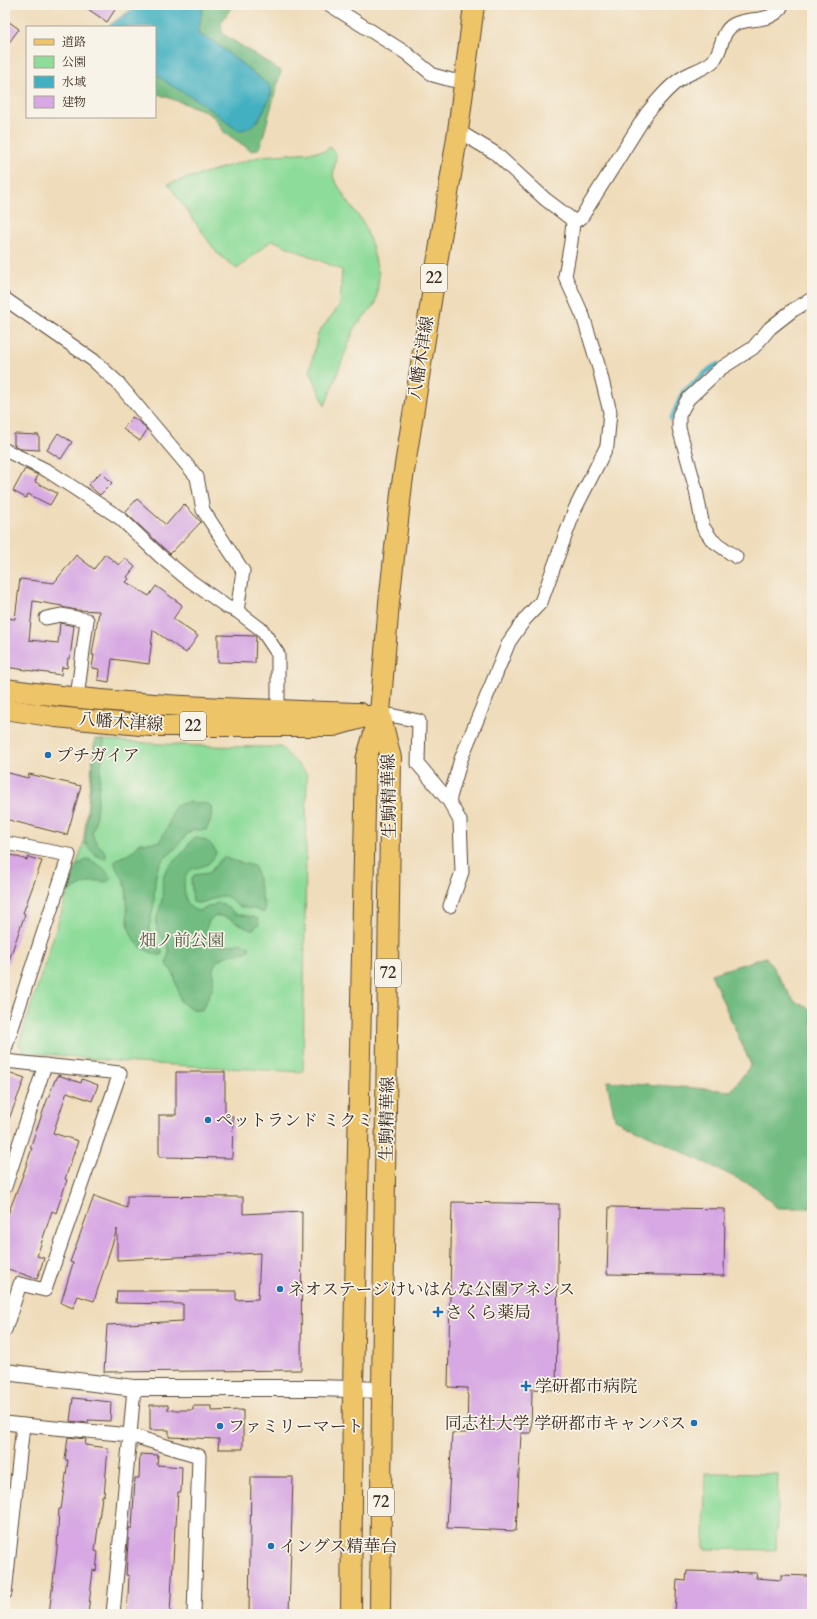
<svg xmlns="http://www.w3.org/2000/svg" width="817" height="1619" font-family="Cardo,'Noto Serif JP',serif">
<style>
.green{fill:#8edc9a;stroke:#64835c}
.forest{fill:#72bc82;stroke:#567350}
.water{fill:#43b0c1;stroke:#3f6d70}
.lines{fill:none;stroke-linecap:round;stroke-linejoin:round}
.stream{stroke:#43b0c1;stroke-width:4.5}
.building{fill:#d7a8e3}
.minor-casing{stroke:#564535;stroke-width:15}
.tertiary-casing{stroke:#564535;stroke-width:18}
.primary-casing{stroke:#564535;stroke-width:22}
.minor{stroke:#fff;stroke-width:13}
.tertiary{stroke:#fff;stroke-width:16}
.primary{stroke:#eec469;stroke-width:20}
.poi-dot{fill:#1f6fb2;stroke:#f7f3e8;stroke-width:1.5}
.labels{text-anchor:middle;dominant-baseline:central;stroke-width:3.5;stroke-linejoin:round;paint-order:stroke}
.shield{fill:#f7f3e8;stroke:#73665b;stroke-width:1}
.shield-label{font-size:16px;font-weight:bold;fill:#3b2a1e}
.street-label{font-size:17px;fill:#3b2a1e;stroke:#f7f3e8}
.poi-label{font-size:17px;fill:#3b2a1e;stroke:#f7f3e8;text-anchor:start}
.park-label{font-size:17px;fill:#50563d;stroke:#f7f3e8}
</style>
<rect width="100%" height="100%" fill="#f7f3e8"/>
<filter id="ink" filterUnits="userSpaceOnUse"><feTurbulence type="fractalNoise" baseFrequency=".025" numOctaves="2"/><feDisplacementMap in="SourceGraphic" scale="8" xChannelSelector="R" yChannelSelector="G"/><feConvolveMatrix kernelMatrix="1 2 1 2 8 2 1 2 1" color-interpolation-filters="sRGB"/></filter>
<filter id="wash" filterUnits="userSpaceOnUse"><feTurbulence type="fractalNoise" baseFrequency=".012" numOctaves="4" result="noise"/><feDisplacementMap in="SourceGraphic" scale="16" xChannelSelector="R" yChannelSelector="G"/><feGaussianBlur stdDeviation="0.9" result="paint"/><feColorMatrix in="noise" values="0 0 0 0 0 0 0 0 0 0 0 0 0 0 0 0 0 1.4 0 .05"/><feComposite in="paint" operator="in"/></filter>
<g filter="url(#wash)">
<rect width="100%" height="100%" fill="#efdcba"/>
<g class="green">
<polygon points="330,147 336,155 333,177 346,199 364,224 372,246 379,275 376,303 355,327 325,406 310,370 318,333 340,305 342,270 272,240 237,269 217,253 168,184 262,156 325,151"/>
<path d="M95,739C157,745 218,747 281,747L307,774L303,1072L135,1063L24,1052L19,1044L83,845Z"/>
<polygon points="705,1473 778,1474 776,1550 704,1549"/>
</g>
<g class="forest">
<polygon points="203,5 230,5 232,6 221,23 223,34 281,71 260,148 252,151 224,132 214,117 203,110 155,93 155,72 216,112 229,124 259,120 272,93 271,87 216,43 198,34"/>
<path d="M95,739L104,740L95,824L92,833C95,846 106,847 106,858L104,859L94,854L85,843Z"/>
<path d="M189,802L208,804L211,806C212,815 211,822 206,830H193L187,834L177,847L162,861L157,870L155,881L154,904L149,928L152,937L162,950V955C157,956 153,953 148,951C119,937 131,908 125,884C123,876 115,870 115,862C118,857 122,857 127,855C132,852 136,848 140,843L159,842L168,827L172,812L177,805Z"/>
<path d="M195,838C205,839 212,842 216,853C207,873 196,862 187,874C182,880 184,901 190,907C192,909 195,910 198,911L218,903L223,904L236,914L254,917L258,919L259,924L252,930C238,926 213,901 206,929C218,958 231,938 250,946L249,950C241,955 231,953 222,958C207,966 216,979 213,988C209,995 205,1003 202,1010C193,1011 188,1007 181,1002L174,975L166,962C176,940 158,943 156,924C156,916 161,907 162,900C163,890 161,881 165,872C168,865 178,859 183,852C187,847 189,841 195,838Z"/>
<path d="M223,857C233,862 248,863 255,867L265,909L264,912L263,913C252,906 248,910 239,906C232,904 231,896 223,896C213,896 203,906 193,902L191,881L194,875L209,873Z"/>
<path d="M88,859C98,864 106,868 111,878C107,884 103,881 96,881C87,882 76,888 68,892L76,866Z"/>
<polygon points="766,957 794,1001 812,1010 812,1208 777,1208 755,1187 615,1119 607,1081 731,1091 751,1065 711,974"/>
</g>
<path class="water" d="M138,5H203L198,34L216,43L271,87C272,94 269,99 266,105C260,118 254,130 238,130C225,122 214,111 200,102C185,92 167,86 155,72V27H107Z"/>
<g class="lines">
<polyline class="stream" points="671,419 683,392 711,368 718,364"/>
</g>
<g id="blocks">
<g class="building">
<polygon points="82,5 118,5 107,22"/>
<polygon points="5,19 19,29 5,48"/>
<polygon points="132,417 141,423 147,430 140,441 123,429"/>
<polygon points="58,433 72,442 61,459 47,450"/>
<polygon points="14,434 39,435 39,450 21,449 14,445"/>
<polygon points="25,469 38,475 35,482 57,493 50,505 28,494 26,498 13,491"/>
<polygon points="101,472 112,483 100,495 88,485"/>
<polygon points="137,499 166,525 184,504 201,522 170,554 125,512"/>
<polygon points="105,554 119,565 125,558 135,567 127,577 129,579 126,582 149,596 156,586 181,604 182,606 173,619 198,636 186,653 153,630 149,664 112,659 109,682 98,680 99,669 92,668 94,655 92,655 99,611 76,610 62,607 62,606 33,601 29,640 58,643 60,623 74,626 70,658 68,658 67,668 62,667 61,675 5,667 5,618 15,619 20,579 54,583 76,555 94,569"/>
<polygon points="218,635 256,636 255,663 218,662"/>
<polygon points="5,772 28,778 29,774 81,786 67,835 5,819"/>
<polygon points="5,853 27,860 28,857 42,861 23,913 25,914 7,966 5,965"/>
<polygon points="8,1072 25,1078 7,1124 5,1124 5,1081"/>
<polygon points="176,1072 225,1072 225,1116 233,1116 232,1158 159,1157 159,1115 176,1115"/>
<polygon points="58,1075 81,1083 82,1079 98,1085 92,1101 67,1092 53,1133 78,1141 65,1179 67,1180 56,1213 52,1211 37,1256 44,1258 37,1279 5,1268 5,1222 24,1172 32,1148 30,1148 46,1103 55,1080 56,1080"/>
<polygon points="94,1196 127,1208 127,1196 243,1197 243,1214 302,1211 301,1370 104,1372 107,1325 183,1321 183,1304 116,1303 117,1291 236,1291 236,1300 258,1299 260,1253 117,1260 117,1229 94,1301 78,1296 73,1308 61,1303 73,1263 70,1262"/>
<polygon points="452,1202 559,1204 556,1390 532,1389 531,1433 521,1433 516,1531 447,1528 452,1433 467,1433 468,1388 448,1387"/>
<polygon points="609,1207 725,1209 724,1276 607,1274"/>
<polygon points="73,1398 111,1402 110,1421 88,1420 88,1423 70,1421"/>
<polygon points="150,1405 168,1405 168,1410 193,1410 193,1406 211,1406 211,1411 243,1410 243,1449 218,1449 219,1439 169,1437 169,1430 150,1430"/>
<polygon points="68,1437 86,1439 85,1445 108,1448 104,1496 102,1496 95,1551 98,1552 96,1571 93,1570 88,1614 49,1614 57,1549 59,1509 61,1509 64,1489 68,1460 65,1460"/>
<polygon points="140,1454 158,1455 157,1465 182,1467 181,1492 178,1492 176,1526 175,1526 170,1614 127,1614 129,1576 126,1575 128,1542 129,1528 132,1528 135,1478 139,1478"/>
<polygon points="251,1477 293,1477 289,1614 249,1614"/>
<polygon points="687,1571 757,1573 756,1578 781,1580 781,1575 809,1576 808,1586 812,1586 812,1614 675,1614 677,1580 686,1581"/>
</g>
</g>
</g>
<g filter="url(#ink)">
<use href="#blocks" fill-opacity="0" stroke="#564535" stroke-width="1"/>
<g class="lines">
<g class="minor-casing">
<g id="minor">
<polyline points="330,5 406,53 433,75 451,80 465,81"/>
<path d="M573,222L581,218L647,113C657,101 669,86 682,78C690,72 708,68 714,60C723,48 721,30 735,24C749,17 775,23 782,5"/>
<polyline points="5,299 93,360 117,382 197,477 203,510 243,571 237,611"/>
<polyline points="5,450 48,471 120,518 160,556 185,577 227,607 237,611 262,630 278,654 278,711"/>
<polyline points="736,557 712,540 703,527 696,490 679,428 679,415 688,399 720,369 753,348 770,328 793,310 812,299"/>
<polyline points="46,618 61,615 87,620 77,698"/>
<polyline points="380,713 419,721 418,764 449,801 460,821 462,872 450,906"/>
<polyline points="449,801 461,759 509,642 525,619 541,602 575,509 607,446 610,412 599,368 583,316 565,276 571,242 573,222 570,218 545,199 495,153 458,131"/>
<polyline points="5,843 69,855 5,1049"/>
<polyline points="5,1061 120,1073 45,1290 20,1284 5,1330"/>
<polyline points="5,1187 45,1065"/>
<polyline points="5,1423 23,1425 5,1593"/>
<polyline points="23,1425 130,1435 199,1456 194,1614"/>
<polyline points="113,1614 130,1435 134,1388"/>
</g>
</g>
<g class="tertiary-casing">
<polyline id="tertiary" points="5,1372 134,1388 317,1388 382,1390"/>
</g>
<g class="primary-casing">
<g id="primary">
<path d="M5,689C123,706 242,709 360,713"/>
<polyline points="5,709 56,717 151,726 334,726 380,713"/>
<polyline points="351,1614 353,1389 366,760 380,713 389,603 402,484 458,131 474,5"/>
<polyline points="380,1614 382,1390 391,758 380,713"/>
</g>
</g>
<use href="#minor" class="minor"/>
<use href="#tertiary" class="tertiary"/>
<use href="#primary" class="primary"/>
</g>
</g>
<g class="poi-dot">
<circle cx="48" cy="755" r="4"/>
<circle cx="208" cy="1120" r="4"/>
<circle cx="280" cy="1289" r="4"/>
<path d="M436 1306h4v4h4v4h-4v4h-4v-4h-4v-4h4z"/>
<path d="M524 1380h4v4h4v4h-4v4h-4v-4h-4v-4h4z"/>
<circle cx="694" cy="1423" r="4"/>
<circle cx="220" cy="1426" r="4"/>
<circle cx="271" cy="1546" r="4"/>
</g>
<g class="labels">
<g class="shield">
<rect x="421" y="264" width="26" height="28" rx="3"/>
<rect x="180" y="712" width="26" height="28" rx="3"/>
<rect x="375" y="959" width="26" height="28" rx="3"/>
<rect x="368" y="1488" width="26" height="28" rx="3"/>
</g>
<g class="shield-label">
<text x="434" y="278">22</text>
<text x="193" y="726">22</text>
<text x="388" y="973">72</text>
<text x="381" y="1502">72</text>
</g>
<g class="street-label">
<text transform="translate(421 358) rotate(-81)">八幡木津線</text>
<text transform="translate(121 722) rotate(4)">八幡木津線</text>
<text transform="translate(389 796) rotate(-91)">生駒精華線</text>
<text transform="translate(387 1119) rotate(-89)">生駒精華線</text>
</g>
<g class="poi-label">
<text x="56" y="755">プチガイア</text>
<text x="216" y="1120">ペットランド ミクミ</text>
<text x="288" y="1289">ネオステージけいはんな公園アネシス</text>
<text x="446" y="1312">さくら薬局</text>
<text x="535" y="1386">学研都市病院</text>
<text x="686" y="1423" text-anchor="end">同志社大学 学研都市キャンパス</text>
<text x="228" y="1426">ファミリーマート</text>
<text x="279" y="1546">イングス精華台</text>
</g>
<g class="park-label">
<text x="182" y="940">畑ノ前公園</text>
</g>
</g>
<rect width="817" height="1619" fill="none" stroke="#f7f3e8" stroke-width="20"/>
<rect x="26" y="26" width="130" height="92" fill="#f7f3e8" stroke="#aca397"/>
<rect x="34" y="39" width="20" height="6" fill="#eec469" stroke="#aca397"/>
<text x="62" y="46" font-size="12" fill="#3b2a1e">道路</text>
<rect x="34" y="56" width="20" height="12" fill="#8edc9a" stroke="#aca397"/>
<text x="62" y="66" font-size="12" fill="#3b2a1e">公園</text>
<rect x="34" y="76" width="20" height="12" fill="#43b0c1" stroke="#aca397"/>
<text x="62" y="86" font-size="12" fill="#3b2a1e">水域</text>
<rect x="34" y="96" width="20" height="12" fill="#d7a8e3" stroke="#aca397"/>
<text x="62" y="106" font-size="12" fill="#3b2a1e">建物</text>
</svg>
